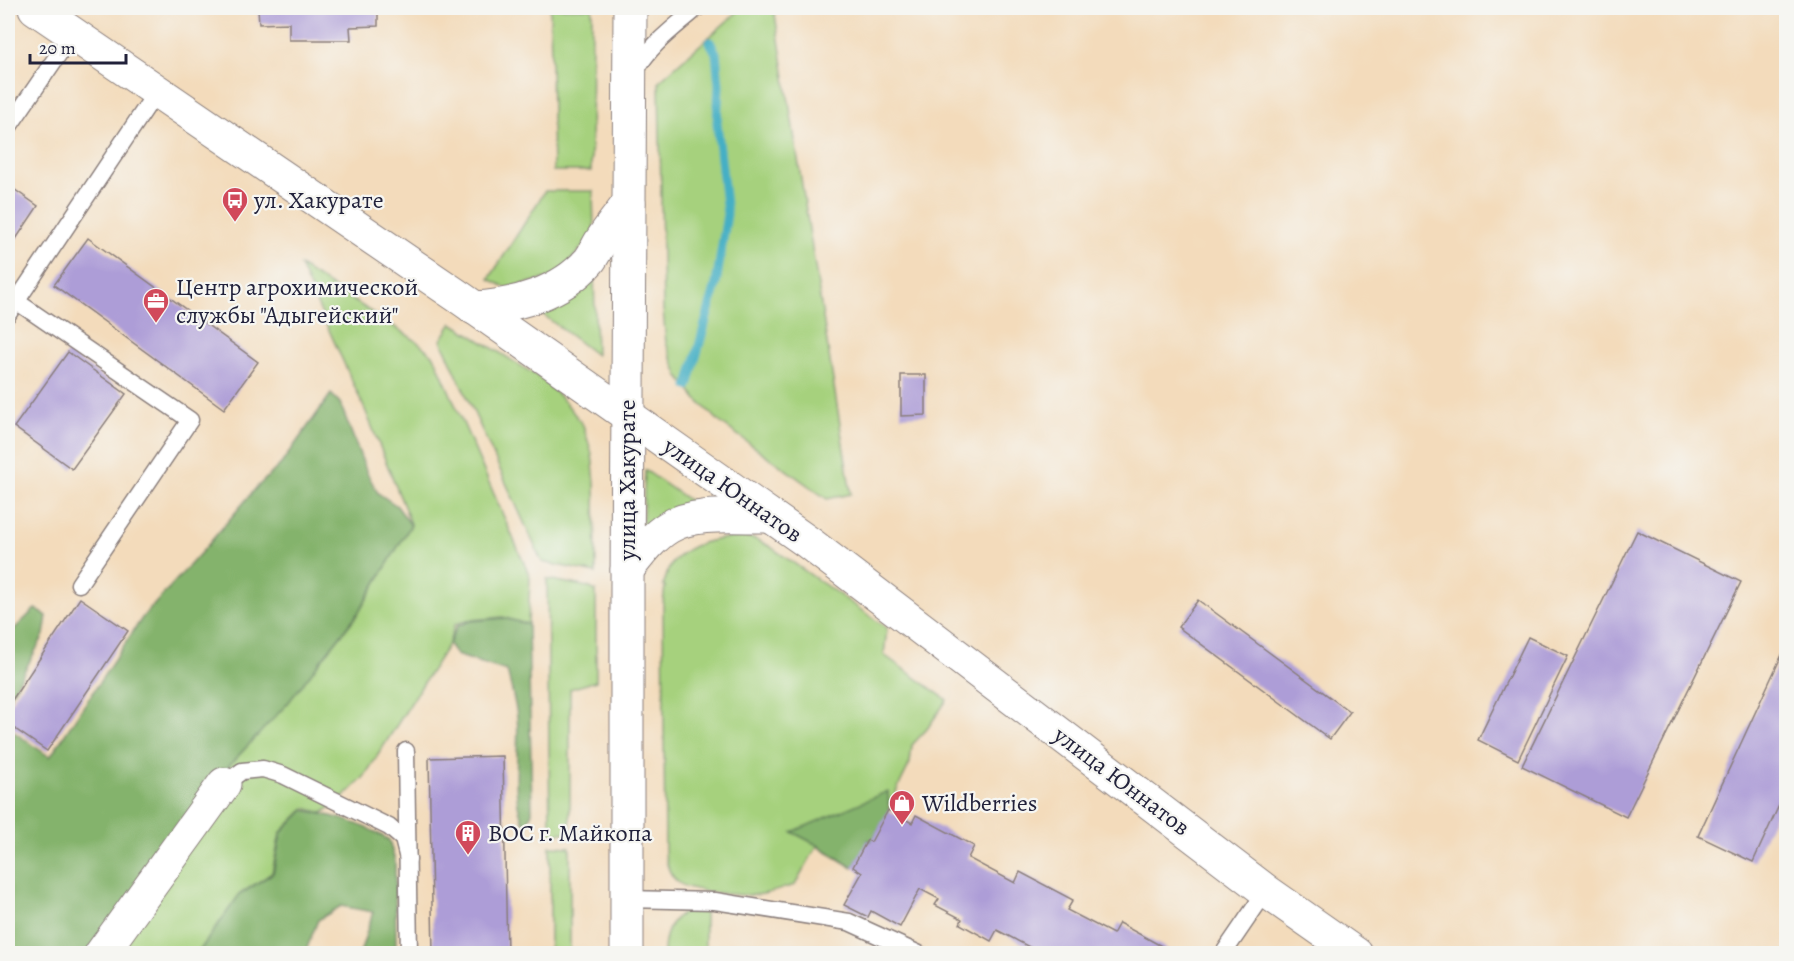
<svg xmlns="http://www.w3.org/2000/svg" width="1794" height="961" font-family="Alegreya,serif">
<style>
.green{fill:#a6d17d;stroke:#647a5c;stroke-width:1.5}
.forest{fill:#84b36c;stroke:#536a54;stroke-width:1.5}
.lines{fill:none;stroke-linecap:round;stroke-linejoin:round}
.stream{stroke:#45afc4;stroke-width:9}
.building{fill:#ad9dd7}
.service-casing{stroke:#8a7e7b;stroke-width:19}
.minor-casing{stroke:#8a7e7b;stroke-width:35}
.secondary-casing{stroke:#8a7e7b;stroke-width:35}
.primary-casing{stroke:#8a7e7b;stroke-width:35}
.service{stroke:#fff;stroke-width:16}
.minor{stroke:#fff;stroke-width:33}
.secondary{stroke:#fff;stroke-width:33}
.primary{stroke:#fff;stroke-width:33}
.labels{text-anchor:middle;dominant-baseline:central;stroke-width:4.5;stroke-linejoin:round;paint-order:stroke}
.poi-label{font-size:24px;fill:#22223b;stroke:#f6f6f2;text-anchor:start}
.street-label{font-size:24px;fill:#22223b;stroke:#f6f6f2}
</style>
<rect width="100%" height="100%" fill="#f6f6f2"/>
<filter id="ink" filterUnits="userSpaceOnUse"><feTurbulence type="fractalNoise" baseFrequency=".0167" numOctaves="2"/><feDisplacementMap in="SourceGraphic" scale="12" xChannelSelector="R" yChannelSelector="G"/><feConvolveMatrix kernelMatrix="1 2 1 2 8 2 1 2 1" color-interpolation-filters="sRGB"/></filter>
<filter id="wash" filterUnits="userSpaceOnUse"><feTurbulence type="fractalNoise" baseFrequency=".008" numOctaves="4" result="noise"/><feDisplacementMap in="SourceGraphic" scale="24" xChannelSelector="R" yChannelSelector="G"/><feGaussianBlur stdDeviation="1.35" result="paint"/><feColorMatrix in="noise" values="0 0 0 0 0 0 0 0 0 0 0 0 0 0 0 0 0 1.4 0 .05"/><feComposite in="paint" operator="in"/></filter>
<g filter="url(#wash)">
<rect width="100%" height="100%" fill="#f3dbbb"/>
<g class="green">
<polygon points="550,8 592,8 591,171 553,171"/>
<polygon points="742,8 774,8 851,494 827,499 721,423 699,402 679,377 666,343 663,310 659,81"/>
<polygon points="545,191 593,191 594,233 558,276 507,288 489,279"/>
<polygon points="300,266 415,340 434,356 530,577 528,625 503,617 471,620 455,624 449,643 364,777 344,797 323,813 305,808 280,833 272,873 240,894 198,953 117,954 225,770 287,703 358,614 411,524 366,412"/>
<polygon points="594,272 596,355 537,310"/>
<polygon points="452,323 542,379 566,403 583,425 592,454 595,483 596,573 542,562 441,340"/>
<polygon points="645,470 697,506 642,536"/>
<path d="M744,537L755,539L769,546L887,628L884,655L947,700L927,729L912,745L910,763L872,841H865L853,868L817,846L795,885C784,888 773,892 763,894C747,897 691,892 679,883C669,875 667,865 665,854L663,603L665,586L663,585C666,579 667,572 670,567C685,542 717,538 744,537Z"/>
<polygon points="547,579 588,587 596,591 596,681 570,689 570,832 550,834"/>
<polygon points="550,846 570,847 570,953 550,953"/>
<path d="M705,912V953H664C664,939 669,917 685,913C691,911 699,912 705,912Z"/>
</g>
<g class="forest">
<polygon points="331,394 340,403 367,473 378,493 397,506 411,525 358,613 288,703 225,770 115,953 8,953 8,728 50,757 142,618 207,546 256,488 281,464"/>
<polygon points="35,609 47,616 44,635 8,701 8,635"/>
<path d="M503,618L528,624L532,812L526,826C508,799 521,748 517,716C515,701 511,686 507,671L456,655L449,644L457,626L470,621Z"/>
<polygon points="888,791 889,810 872,841 868,840 853,868 819,846 792,832"/>
<path d="M304,810C334,816 363,823 389,840L395,861L396,953H360L373,912L341,906L318,920L305,953H198L239,895L273,873L281,833Z"/>
</g>
<g class="lines">
<polyline class="stream" points="688,386 716,284 727,214 717,123 719,85 716,53 710,42"/>
</g>
<g id="blocks">
<g class="building">
<polygon points="258,8 378,8 378,26 350,27 351,40 289,40 289,23 259,24"/>
<polygon points="8,185 38,206 8,251"/>
<polygon points="88,238 258,362 224,409 54,285"/>
<polygon points="68,352 126,394 72,469 14,427"/>
<polygon points="901,375 926,375 926,415 901,416"/>
<polygon points="1637,531 1741,582 1626,817 1522,766"/>
<polygon points="80,598 128,631 47,751 8,724 8,706"/>
<polygon points="1198,600 1350,712 1330,739 1178,627"/>
<polygon points="1528,637 1568,656 1518,760 1478,740"/>
<polygon points="1786,646 1786,790 1753,862 1698,836"/>
<polygon points="503,756 507,954 433,954 429,758"/>
<polygon points="888,810 912,823 916,815 974,846 968,858 1015,883 1020,872 1073,900 1067,910 1113,934 1119,923 1176,954 1035,954 1037,951 997,930 991,941 960,924 962,919 935,905 939,899 920,889 900,927 871,911 868,917 844,905 862,873 853,867 867,840 871,842"/>
</g>
</g>
</g>
<g filter="url(#ink)">
<use href="#blocks" fill-opacity="0" stroke="#8a7e7b" stroke-width="1.5"/>
<g class="lines">
<g class="service-casing">
<g id="service">
<path d="M635,73C648,46 674,28 697,8"/>
<polyline points="8,128 73,33"/>
<polyline points="16,301 190,420 79,584"/>
<polyline points="8,314 157,91"/>
<polyline points="406,751 409,954"/>
<polyline points="224,784 242,771 263,769 283,775 389,827 403,839 408,859"/>
<polyline points="626,899 715,901 849,922 919,954"/>
<polyline points="1223,954 1266,891"/>
</g>
</g>
<g class="minor-casing">
<polyline id="minor" points="101,954 224,784"/>
</g>
<g class="secondary-casing">
<g id="secondary">
<polyline points="35,8 462,299 809,543 1266,891 1356,954"/>
<path d="M474,308C515,306 561,293 589,261C594,255 597,247 601,241C609,228 620,215 629,203"/>
<path d="M627,570C639,555 652,537 669,527C695,511 740,517 770,516"/>
</g>
</g>
<g class="primary-casing">
<polyline id="primary" points="627,954 627,587 630,8"/>
</g>
<use href="#service" class="service"/>
<use href="#minor" class="minor"/>
<use href="#secondary" class="secondary"/>
<use href="#primary" class="primary"/>
</g>
</g>
<defs>
<g id="bus-pin" transform="scale(1.35)"><path d="M0 17L-7.5 6A9.5 9.5 0 1 1 7.5 6Z" fill="#d1495b" stroke="#f6f6f2"/><path d="M-5-6H5V4H4V6H2V4H-2V6H-4V4H-5ZM-3.5-4V0h7V-4ZM-3.5 1.2v1.5H-2V1.2ZM2 1.2v1.5H3.5V1.2Z" fill="#fff"/></g>
<g id="office-pin" transform="scale(1.35)"><path d="M0 17L-7.5 6A9.5 9.5 0 1 1 7.5 6Z" fill="#d1495b" stroke="#f6f6f2"/><path d="M-6-3h4V-5.5h4V-3h4V5H-6ZM-1-4.5V-3h2v-1.5ZM-6 0V1H6V0Z" fill="#fff"/></g>
<g id="shop-pin" transform="scale(1.35)"><path d="M0 17L-7.5 6A9.5 9.5 0 1 1 7.5 6Z" fill="#d1495b" stroke="#f6f6f2"/><path d="M-5-2.5h2.3a2.7 3.5 0 0 1 5.4 0H5L5.5 6h-11ZM-1.5-2.5h3a1.5 2.3 0 0 0-3 0Z" fill="#fff"/></g>
<g id="building-pin" transform="scale(1.35)"><path d="M0 17L-7.5 6A9.5 9.5 0 1 1 7.5 6Z" fill="#d1495b" stroke="#f6f6f2"/><path d="M-4-6H4V6H1V3H-1V6H-4ZM-2.5-4.3h1.7v1.8h-1.7ZM.8-4.3h1.7v1.8H.8ZM-2.5-1h1.7V.8h-1.7ZM.8-1h1.7V.8H.8Z" fill="#fff"/></g>
</defs>
<g fill-rule="evenodd">
<use href="#bus-pin" x="235" y="200"/>
<use href="#office-pin" x="156" y="301"/>
<use href="#shop-pin" x="902" y="803"/>
<use href="#building-pin" x="468" y="833"/>
</g>
<g class="labels">
<g class="poi-label">
<text x="254" y="200">ул. Хакурате</text>
<text x="176" y="287">Центр агрохимической<tspan x="176" dy="28">службы "Адыгейский"</tspan></text>
<text x="922" y="803">Wildberries</text>
<text x="488" y="833">ВОС г. Майкопа</text>
</g>
<g class="street-label">
<text transform="translate(627 480) rotate(-90)">улица Хакурате</text>
<text transform="translate(733 490) rotate(35)">улица Юннатов</text>
<text transform="translate(1122 781) rotate(37)">улица Юннатов</text>
</g>
</g>
<rect width="1794" height="961" fill="none" stroke="#f6f6f2" stroke-width="30"/>
<path d="M30 54v9h96v-9" fill="none" stroke="#22223b" stroke-width="3"/>
<text x="39" y="54" font-size="18" fill="#22223b" stroke="#f6f6f2" stroke-width="4.5" paint-order="stroke">20 m</text>
</svg>
